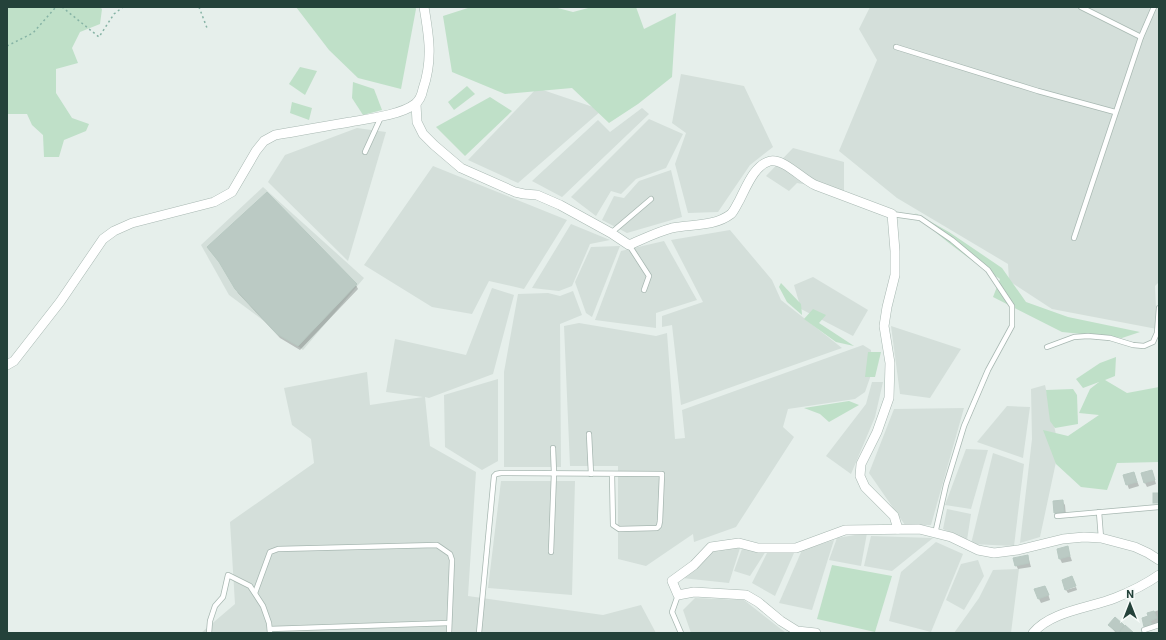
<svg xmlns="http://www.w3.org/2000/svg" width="1166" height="640" font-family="Roboto,sans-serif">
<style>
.built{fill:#d4dfda}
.green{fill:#bfe0c8}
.shadow{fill:#0003}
.building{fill:#bbcac4;stroke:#b8c9c2}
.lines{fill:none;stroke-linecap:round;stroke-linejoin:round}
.lane-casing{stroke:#a8b8b2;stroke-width:6}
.street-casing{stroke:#a8b8b2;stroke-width:10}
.path{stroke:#86b3a5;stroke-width:1.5;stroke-dasharray:2 3;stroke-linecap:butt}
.lane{stroke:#fff;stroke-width:4.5}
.street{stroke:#fff;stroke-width:9}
</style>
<rect width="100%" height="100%" fill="#e6efeb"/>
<g class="built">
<polygon points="870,7 1159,7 1159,282 1155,286 1157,329 1052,309 1009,281 1008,264 897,198 839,151 877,60 859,29"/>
<polygon points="681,74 744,86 773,147 750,165 718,212 688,213 675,164 686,133 672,123"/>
<polygon points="537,88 602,110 518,183 468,160"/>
<polygon points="642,108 649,114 562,197 532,181 598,120 610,132"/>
<polygon points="649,119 683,134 666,168 636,179 621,194 611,191 596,216 571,197"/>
<polygon points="357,128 386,132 348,261 268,182 285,155"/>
<polygon points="793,148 844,162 844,191 797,183 789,191 766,176"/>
<polygon points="433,166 567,220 524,289 489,281 472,314 432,307 364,265"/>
<polygon points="671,170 682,217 627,233 602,220 614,196 624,198 639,181"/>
<polygon points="263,187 364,278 303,350 229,295 201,245"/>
<polygon points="571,224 610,240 590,244 572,286 559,291 532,288"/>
<polygon points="730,230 772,280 781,300 842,348 681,405 672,325 662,327 662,316 703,302 671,240"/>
<polygon points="664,241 697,300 656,313 656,328 595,320 621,251"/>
<polygon points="620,246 592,317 586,313 575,282 591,247"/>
<polygon points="813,277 868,310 853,336 801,309 794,285"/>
<polygon points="492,288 514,295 493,374 429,398 425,397 430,446 476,472 468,596 603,615 641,605 656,633 201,633 235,604 230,522 314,463 311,439 292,425 284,388 367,372 370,405 423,397 386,392 395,339 466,355"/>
<polygon points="573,291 582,315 560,324 561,467 504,467 504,372 518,294 548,293 560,296"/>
<polygon points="579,323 656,336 667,333 675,439 685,438 682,410 863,345 871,350 872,372 865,392 855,399 788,409 783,427 794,437 736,527 694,542 693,534 646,566 618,559 618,466 570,466 564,326"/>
<polygon points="891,326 961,349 930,398 900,394"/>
<polygon points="498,379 498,461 482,470 445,447 444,395"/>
<polygon points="872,382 883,382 875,417 851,474 826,456 866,404"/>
<polygon points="1045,385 1059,448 1040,537 1020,543 1032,439 1031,389"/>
<polygon points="1007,406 1030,407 1023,458 977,442"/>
<polygon points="964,408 931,525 905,525 869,473 894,409"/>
<polygon points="966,449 988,450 971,509 945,505"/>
<polygon points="993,453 1024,464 1014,546 971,544"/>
<polygon points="501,481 575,481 572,595 488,588"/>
<polygon points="947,509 971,514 967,540 943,529"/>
<polygon points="867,533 861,566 829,560 837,538"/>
<polygon points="871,536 933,538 892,571 864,566"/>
<polygon points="834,540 812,610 779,603 802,550"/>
<polygon points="936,542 963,554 931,632 889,621 901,572"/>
<polygon points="743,546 766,551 750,576 734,571"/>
<polygon points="704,548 740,548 729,583 682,578"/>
<polygon points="768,551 794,553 775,596 752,583"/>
<polygon points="978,560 984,576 964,610 946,600 961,564"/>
<polygon points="1019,569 1011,633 954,633 979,598 993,570"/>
<polygon points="695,598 744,600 786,633 691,633 683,610"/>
</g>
<g class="green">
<polygon points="7,7 100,7 102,9 100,24 80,32 72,48 78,63 56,69 56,93 72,118 89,124 86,131 64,140 59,157 44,157 43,135 32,125 27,114 7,114"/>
<polygon points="296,7 415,7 416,9 401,89 358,78 329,50"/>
<polygon points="471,7 554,7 573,12 592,7 636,7 644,29 676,13 672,77 638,104 609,123 572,88 505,94 452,72 443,16"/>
<polygon points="300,67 317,71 305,95 289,84"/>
<polygon points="353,82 374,89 382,110 363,115 352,98"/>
<polygon points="467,86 475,94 454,110 448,102"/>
<polygon points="490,97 512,111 465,156 436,127"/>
<polygon points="292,102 312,108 309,120 290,113"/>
<path d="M915,213L949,232L1002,268L1026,302L1068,317L1140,332L1122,338L1062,332L993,297L1000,279C969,259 941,239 915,213Z"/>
<polygon points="781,283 801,304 802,315 787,302 779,287"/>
<polygon points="813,309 826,315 819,323 854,346 836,342 804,319"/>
<polygon points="868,352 881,352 875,377 865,377"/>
<polygon points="1116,357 1115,376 1105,380 1127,393 1159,387 1159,462 1117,463 1107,490 1081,487 1056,464 1043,430 1068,436 1099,415 1079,413 1090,389 1099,382 1083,388 1076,379 1100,363"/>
<polygon points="1073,389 1077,395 1078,424 1055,428 1050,421 1046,390"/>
<polygon points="849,401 859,405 829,422 820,414 804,408"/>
<polygon points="832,565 892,576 875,632 817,619"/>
</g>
<g class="shadow">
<polygon points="208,248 356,285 358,289 300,350 280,338 238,293 223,266"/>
<polygon points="1152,471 1156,484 1147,487 1145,483"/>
<polygon points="1134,473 1139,486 1129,489 1124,476"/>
<polygon points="1062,501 1065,505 1066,516 1057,516 1055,512"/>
<polygon points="1067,547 1072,561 1062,563 1060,559"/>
<polygon points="1027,556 1029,560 1031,567 1018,569 1016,565"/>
<polygon points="1076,587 1077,590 1068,593 1066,590"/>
<polygon points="1047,591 1050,600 1041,603 1039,599"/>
<polygon points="1159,610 1159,623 1152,625 1153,629 1148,630 1145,626 1149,617 1148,614"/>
<polygon points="1109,625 1123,625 1133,633 1116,633"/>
</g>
<g class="building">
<polygon points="267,192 357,284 298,346 277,334 235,289 219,262 207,247"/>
<polygon points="1152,470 1155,480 1144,483 1141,473"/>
<polygon points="1134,472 1137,482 1126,485 1123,475"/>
<rect x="1153" y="493" width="6" height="10"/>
<polygon points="1063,500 1064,512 1054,513 1053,501"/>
<polygon points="1068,546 1070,556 1059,559 1057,549"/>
<polygon points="1028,555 1029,563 1015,566 1013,558"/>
<polygon points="1072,576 1076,586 1065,590 1062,580"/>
<polygon points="1045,586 1049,595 1038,599 1034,589"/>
<polygon points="1154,611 1157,618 1150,621 1152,624 1144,627 1142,618 1148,616 1147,613"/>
<polygon points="1115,617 1124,625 1118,633 1108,625"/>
<polygon points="1125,625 1134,633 1119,633"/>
</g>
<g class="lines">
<g class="lane-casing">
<g id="lane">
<polyline points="1081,7 1141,37"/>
<polyline points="896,47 1038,91 1115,112"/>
<polyline points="365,152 381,117"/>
<polyline points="892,214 920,218 952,240 988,270 1012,306 1012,326 988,370 964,426 946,485 935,534"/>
<polyline points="611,233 651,199"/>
<polyline points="1074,238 1141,37 1154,7"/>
<polyline points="629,245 649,276 644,290"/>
<polyline points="1047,347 1074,337 1088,336 1110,338 1133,345 1144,346 1153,342 1157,333 1159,308"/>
<polyline points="589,434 591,474"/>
<polyline points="1099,512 1101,538"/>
<polyline points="1057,516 1159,507"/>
<polyline points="551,552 554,473 553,448"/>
<polyline points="255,593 270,552 278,549 437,545 450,554 452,560 449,633"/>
<polyline points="678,595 672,612 681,633"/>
<polyline points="270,629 449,623"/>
<polyline points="1144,630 1159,625"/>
<polyline points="209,633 210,621 215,606 223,597 228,575 250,586 263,606 269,623 270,633"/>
<polyline points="479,633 494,476 496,474 501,473 662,474 660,521 659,526 657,528 619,529 613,525 612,474"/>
</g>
</g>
<g class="street-casing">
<g id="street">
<path d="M416,104L417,122L423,134L434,145L461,168L515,192L524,194L537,195L560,205L611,233L629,245C643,239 657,232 672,228C691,224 714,227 731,214C734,211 736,206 739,201C746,188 754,165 770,161C783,158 802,179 815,185L892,214L895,251V275L887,307L884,326L890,363L889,398L877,432L861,464L860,476L865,487L894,516L898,529"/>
<path d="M7,365L14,361L60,302L103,239L114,231L132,223L214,202L232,192L256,151L264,141L275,135C300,131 325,126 350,122C367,119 401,115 415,104C419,101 422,94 423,89C433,60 429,36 424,7"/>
<polyline points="816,633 797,631 781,621 758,602 746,595 694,592 678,595 672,581 694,565 711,547 739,543 758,548 796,548 845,530 919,529 951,537 978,550 994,553 1018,550 1063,539 1084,537 1101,538 1135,547 1148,553 1159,560"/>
<path d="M1033,633C1051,611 1090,608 1115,598C1130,592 1146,584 1159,575"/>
</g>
</g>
<g class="path">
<polyline points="62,7 99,37 114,14 123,7"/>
<polyline points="199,7 207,28"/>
<polyline points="7,46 33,33 56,7"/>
</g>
<use href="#lane" class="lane"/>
<use href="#street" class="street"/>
</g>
<rect width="1166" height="640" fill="none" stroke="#24423a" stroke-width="16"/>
<g transform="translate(1130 604)" stroke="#f7fbf9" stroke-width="3" paint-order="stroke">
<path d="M0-3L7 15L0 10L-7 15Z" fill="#24423a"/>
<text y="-6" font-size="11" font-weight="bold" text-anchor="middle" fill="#24423a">N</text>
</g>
</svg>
